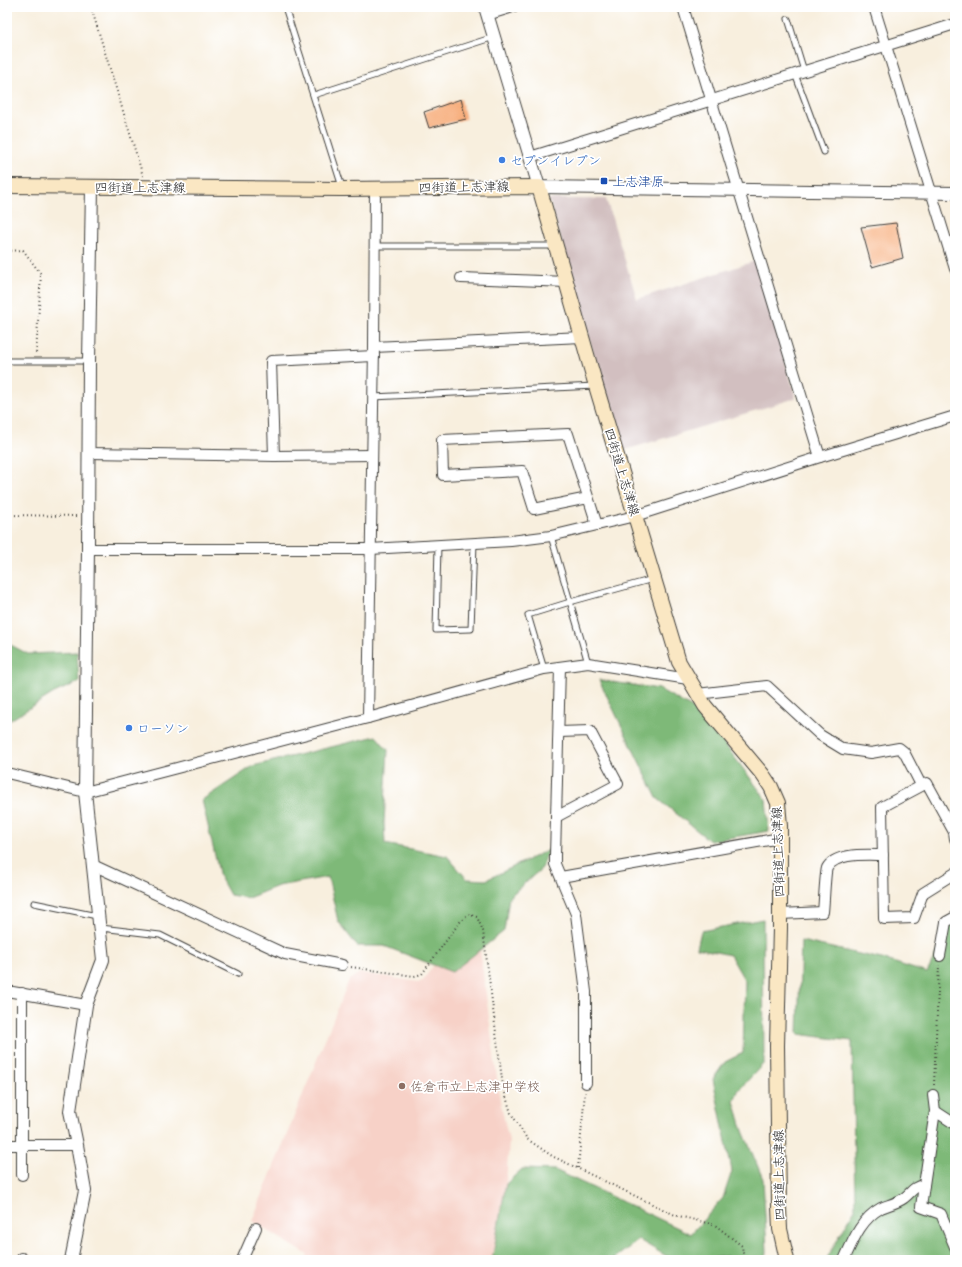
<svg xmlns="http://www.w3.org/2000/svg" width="962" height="1267" font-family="Itim,'Klee One',sans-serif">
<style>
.built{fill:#f7d1c7}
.industrial{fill:#d2bfc0}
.forest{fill:#7eb978;stroke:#4d6a4a}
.building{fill:#f7af7e}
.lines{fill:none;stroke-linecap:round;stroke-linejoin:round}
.service-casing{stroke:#3d3c39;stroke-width:7}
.minor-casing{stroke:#3d3c39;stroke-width:12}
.tertiary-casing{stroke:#3d3c39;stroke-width:14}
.secondary-casing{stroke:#3d3c39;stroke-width:16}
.path{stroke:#3d3c39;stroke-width:2;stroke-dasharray:1 3;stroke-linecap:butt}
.service{stroke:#fff;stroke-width:5}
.minor{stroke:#fff;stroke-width:10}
.tertiary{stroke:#fff;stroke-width:12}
.secondary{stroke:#fae7c3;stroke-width:14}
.shop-dot{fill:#3f7fe0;stroke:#fff;stroke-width:1.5}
.transit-dot{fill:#1a4fb4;stroke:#fff;stroke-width:1.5}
.education-dot{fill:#8d6e63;stroke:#fff;stroke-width:1.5}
.labels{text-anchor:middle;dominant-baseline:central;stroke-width:3.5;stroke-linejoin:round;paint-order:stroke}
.shop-label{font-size:13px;fill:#366cbe;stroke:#fff;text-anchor:start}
.transit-label{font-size:13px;fill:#164399;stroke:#fff;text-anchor:start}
.street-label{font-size:13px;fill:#1c1c1c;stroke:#fff}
.education-label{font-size:13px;fill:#785e54;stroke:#fff;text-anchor:start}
</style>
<rect width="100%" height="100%" fill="#fff"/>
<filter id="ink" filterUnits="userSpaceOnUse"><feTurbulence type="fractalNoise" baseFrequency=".025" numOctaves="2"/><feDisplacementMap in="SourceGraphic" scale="8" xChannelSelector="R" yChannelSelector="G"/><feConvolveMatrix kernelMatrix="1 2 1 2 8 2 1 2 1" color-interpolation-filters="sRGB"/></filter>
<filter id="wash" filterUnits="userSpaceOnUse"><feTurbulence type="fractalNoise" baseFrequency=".012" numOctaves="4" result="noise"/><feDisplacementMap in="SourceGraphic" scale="16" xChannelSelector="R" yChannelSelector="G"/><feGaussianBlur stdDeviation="0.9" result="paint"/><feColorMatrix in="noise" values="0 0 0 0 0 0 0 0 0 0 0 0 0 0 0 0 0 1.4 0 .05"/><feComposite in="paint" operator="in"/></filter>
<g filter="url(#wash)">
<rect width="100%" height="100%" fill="#f8efde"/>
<polygon class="built" points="461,928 478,935 500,1100 509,1141 506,1184 492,1260 306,1260 308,1255 252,1221 349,980 360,973 418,982 423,980"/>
<polygon class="industrial" points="549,199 606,199 637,299 755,261 796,398 622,451"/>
<g class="forest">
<polygon points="7,643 28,654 77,652 79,682 54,693 7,722"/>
<polygon points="599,680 659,689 701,713 766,799 769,831 710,841 657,798"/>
<polygon points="376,736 388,750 384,823 385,844 447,856 467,879 486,880 548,850 542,868 509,897 504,931 452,972 384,946 357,946 338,921 328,877 278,886 248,898 230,895 220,877 202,800 253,766"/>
<polygon points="763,919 764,1063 738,1091 734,1101 743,1131 763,1179 767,1251 766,1260 727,1260 727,1256 697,1260 673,1260 639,1240 612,1260 492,1260 506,1184 522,1169 555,1170 691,1234 723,1198 732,1171 713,1079 725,1062 743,1053 745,981 730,955 697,948 701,931"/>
<polygon points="955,922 955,1260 826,1260 855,1209 852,1041 798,1034 801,941 886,960 927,973 951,923"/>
</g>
<g id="blocks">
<g class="building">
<polygon points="461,99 466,119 429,128 424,112"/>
<polygon points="896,223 903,258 872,267 861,227"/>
</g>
</g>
</g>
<g filter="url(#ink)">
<use href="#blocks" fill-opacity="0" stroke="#3d3c39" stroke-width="1"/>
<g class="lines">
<g class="service-casing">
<g id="service">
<polyline points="285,7 342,187"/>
<polyline points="788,19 804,71"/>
<polyline points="795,74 824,152"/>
<polyline points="314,95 494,37"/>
<polyline points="374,246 555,246"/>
<polyline points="7,361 89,361"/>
<polyline points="373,397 595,386"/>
<polyline points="551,536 588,663"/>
<polyline points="438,545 436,630 471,629 474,543"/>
<polyline points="544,669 528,615 570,602 653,579"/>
<polyline points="34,903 97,916"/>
<polyline points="101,928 160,935 238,974"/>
</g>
</g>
<g class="minor-casing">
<g id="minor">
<polyline points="683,7 820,457"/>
<polyline points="874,7 955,269"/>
<polyline points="487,15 513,7"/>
<polyline points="530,157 955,24"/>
<polyline points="461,278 567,282"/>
<polyline points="374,347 582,337"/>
<polyline points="89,453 274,456 372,455"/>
<polyline points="274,456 271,361 374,356"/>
<polyline points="588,498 534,509 522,471 443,475 442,440 568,434 597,525"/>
<polyline points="88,549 370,549 511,541 551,536 635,516 820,457 955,416"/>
<polyline points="560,667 555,856 555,864 576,914 586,992 586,1083"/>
<polyline points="697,694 767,686 820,735 843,749 871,753 899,748 904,752 921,785"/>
<polyline points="368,718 374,347 375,188"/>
<polyline points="7,773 85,792 368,718 544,669 588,663 688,679"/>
<polyline points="556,817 618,784 590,731 559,732"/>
<polyline points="955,839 954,832 927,783 882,807 884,919 914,918 923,893 955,873"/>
<polyline points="93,865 285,954 342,965"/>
<polyline points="561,877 780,838"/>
<path d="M780,914L823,912C824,904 825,873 827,868C835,852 867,855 883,855"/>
<polyline points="940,956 946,922 955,917"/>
<polyline points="7,991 86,1005"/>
<polyline points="22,993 22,1175"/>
<polyline points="933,1095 935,1111 924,1185 921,1207 941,1214 955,1247"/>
<polyline points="935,1111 955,1124"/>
<polyline points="7,1145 77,1145"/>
<polyline points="22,1258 22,1260"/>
<polyline points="242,1260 256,1228"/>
<path d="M844,1260C853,1240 861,1219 881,1208C888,1205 897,1203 904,1198C912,1192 912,1187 924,1185"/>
</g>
</g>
<g class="tertiary-casing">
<g id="tertiary">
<polyline points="485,7 539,187 955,193"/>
<polyline points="71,1260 85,1191 77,1145 70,1111 86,1005 103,960 85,792 88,549 89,361 92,187"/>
</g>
</g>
<g class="secondary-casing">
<polyline id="secondary" points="7,186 342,189 539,187 596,386 679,662 705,706 763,775 771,787 778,803 780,826 780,928 777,1046 779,1207 780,1229 787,1260"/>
</g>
<g class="path">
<polyline points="91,7 143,176"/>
<polyline points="7,251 23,250 41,274 36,354"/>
<polyline points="7,515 77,516"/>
<polyline points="351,967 414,976 422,974 459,923 468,914 477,917 483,931 503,1087 511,1113 527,1139 552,1156 675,1215 715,1225 742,1246 744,1260"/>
<polyline points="934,1085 939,965"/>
<polyline points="578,1168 585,1092"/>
</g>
<use href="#service" class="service"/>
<use href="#minor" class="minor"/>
<use href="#tertiary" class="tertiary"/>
<use href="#secondary" class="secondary"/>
</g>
</g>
<g class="shop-dot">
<circle cx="502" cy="160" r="4"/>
<circle cx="129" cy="728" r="4"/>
</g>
<rect class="transit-dot" x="600" y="177" width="8" height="8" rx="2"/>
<circle class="education-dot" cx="402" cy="1086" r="4"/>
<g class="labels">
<g class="shop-label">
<text x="510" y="160">セブンイレブン</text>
<text x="137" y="728">ローソン</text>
</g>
<g class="transit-label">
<text x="612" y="181">上志津原</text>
</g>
<g class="street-label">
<text x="140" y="187">四街道上志津線</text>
<text transform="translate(464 187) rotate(-1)">四街道上志津線</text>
<text transform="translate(622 472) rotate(73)">四街道上志津線</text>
<text transform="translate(778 852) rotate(-92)">四街道上志津線</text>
<text transform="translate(779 1175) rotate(-91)">四街道上志津線</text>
</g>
<g class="education-label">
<text x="410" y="1086">佐倉市立上志津中学校</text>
</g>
</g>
<rect width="962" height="1267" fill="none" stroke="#fff" stroke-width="24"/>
</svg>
